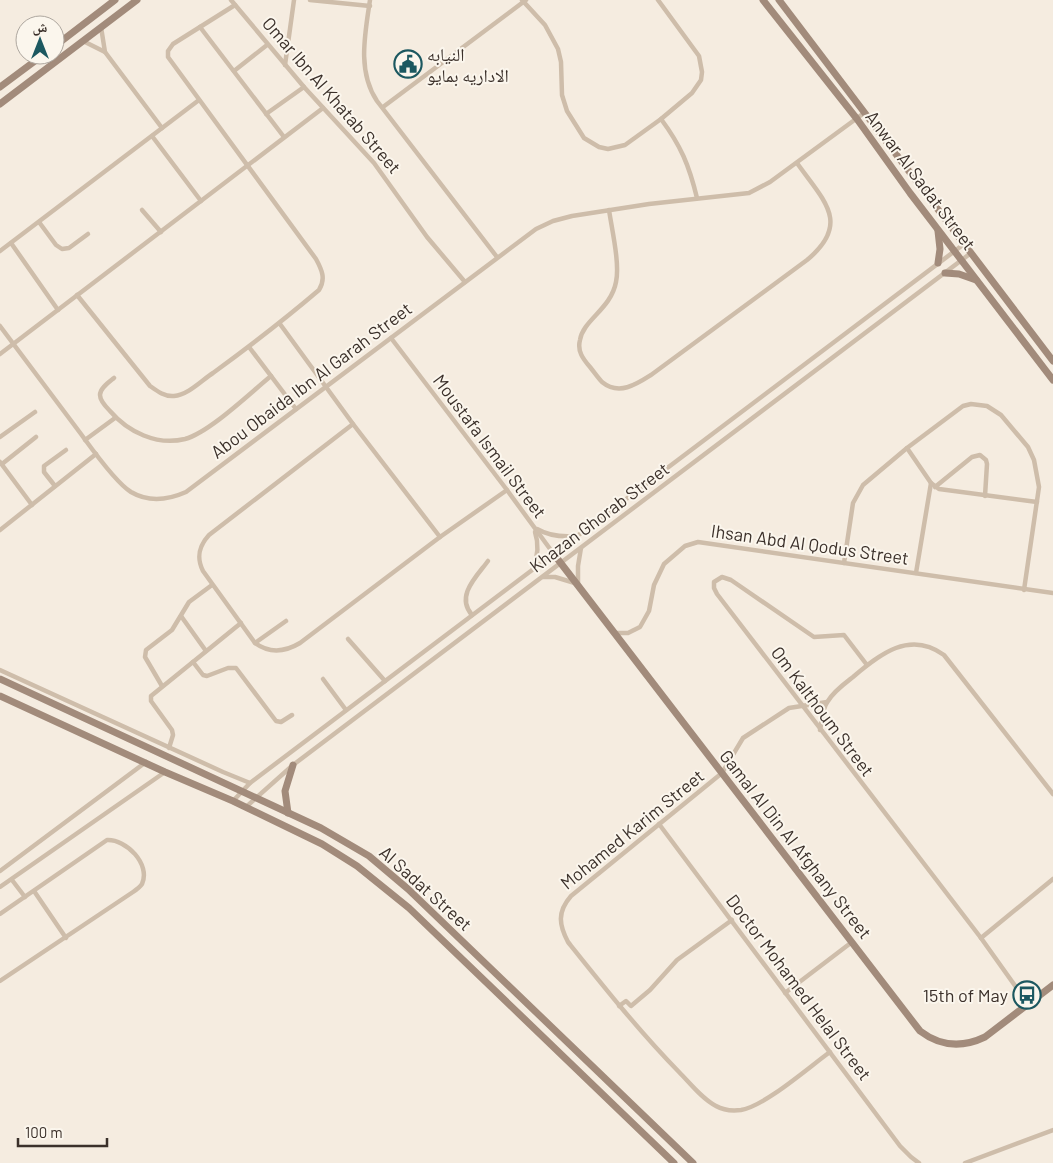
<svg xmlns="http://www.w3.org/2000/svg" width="1053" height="1163" font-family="Barlow,'Noto Naskh Arabic',sans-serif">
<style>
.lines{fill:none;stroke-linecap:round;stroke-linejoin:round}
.street{stroke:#cebdaa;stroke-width:4.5}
.secondary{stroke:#a28b7b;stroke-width:7}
.labels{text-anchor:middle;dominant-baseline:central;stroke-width:4;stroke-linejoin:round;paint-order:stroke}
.poi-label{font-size:18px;fill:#3b302a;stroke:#fbf6ed;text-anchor:start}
.street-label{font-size:18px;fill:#3b302a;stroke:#fbf6ed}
</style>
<rect width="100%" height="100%" fill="#f5ece0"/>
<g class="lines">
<g class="street">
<polyline points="231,0 304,87 374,163 427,237 465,282"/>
<polyline points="310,0 370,6"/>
<path d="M370,0C365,34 357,71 377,101L497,257"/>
<polyline points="522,0 545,25 558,49 561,62 562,95 567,111 584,138 599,147 608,149 625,145 661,119 692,93 701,80 702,72 699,56 658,0"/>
<polyline points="101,27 105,52 162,128"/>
<polyline points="200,27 284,137"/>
<polyline points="83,41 105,52"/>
<polyline points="285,65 294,0"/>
<polyline points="234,71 267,45"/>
<polyline points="383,107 526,0"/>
<polyline points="266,114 304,87"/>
<path d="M661,119C681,146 689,165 697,198"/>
<polyline points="152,136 201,201"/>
<polyline points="142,210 161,232"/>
<path d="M609,210C612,230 620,264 616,282C611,309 583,320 580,340C577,351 583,359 590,367C594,372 598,378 602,382C619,396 637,384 651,375L807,260C852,223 823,200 797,163"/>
<polyline points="39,222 56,245 62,249 69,248 88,234"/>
<polyline points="11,243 58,310"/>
<polyline points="0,251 199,100"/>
<path d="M77,295L150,386C157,391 165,397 174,396C188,395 202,380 213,373C250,346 285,319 319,290C326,279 322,270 316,259L168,57V51L173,44L235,5"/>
<polyline points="280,324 353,424 440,537"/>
<path d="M0,326C27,362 54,398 81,434C92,449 115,482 131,492C148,502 168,500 186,492L536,229L553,221L572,216L649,204L749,193L770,182L864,113"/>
<polyline points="391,338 507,490 553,553"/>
<polyline points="249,347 296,409"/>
<polyline points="0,354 323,108"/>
<path d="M114,378C109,382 100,388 100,395C100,401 106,407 110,411C128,432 157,446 185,439C210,432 250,393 271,376"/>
<path d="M353,424L209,535C199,546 196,557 203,571L255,643C270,654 285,652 300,643L440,537L507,490"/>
<polyline points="0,437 35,412"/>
<polyline points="85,440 115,418"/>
<polyline points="907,448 931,483 939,489 1037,502"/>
<polyline points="0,462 32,505"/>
<polyline points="2,464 36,437"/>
<polyline points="55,486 44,472 44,466 66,450"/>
<polyline points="935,487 972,457 980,455 986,460 987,464 985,496"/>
<path d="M537,529C549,536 562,537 575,536"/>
<polyline points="0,530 96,454"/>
<polyline points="844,563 853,503 863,485 907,448 963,406 971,404 987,406 1001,415 1028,447 1034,460 1039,487 1024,590"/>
<path d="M533,568C538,556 539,544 535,532"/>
<polyline points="916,573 931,483"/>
<polyline points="543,577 555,577 578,584 578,566 581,548"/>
<path d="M472,615C455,596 477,576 488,561"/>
<polyline points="181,616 206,651"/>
<polyline points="615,633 628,633 640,627 649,611 654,585 664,564 685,546 698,542 1053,593"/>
<polyline points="348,639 385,681"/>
<polyline points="255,643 286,621"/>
<polyline points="193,662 203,675 207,676 228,668 236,668 276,721 281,722 292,715"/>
<polyline points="867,665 844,635 814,637 731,580 722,577 714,582 714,588 717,594 981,938 1028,1004"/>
<polyline points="0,670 223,772 250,783"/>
<polyline points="323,679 346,710"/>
<polyline points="162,686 145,657 146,650 172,630 189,602 212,585"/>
<path d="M827,702L789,708L743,738L722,773L571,896C557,912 559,925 568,942C604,987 639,1031 679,1072C690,1083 702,1099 716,1106C723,1110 733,1111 741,1110C765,1106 809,1067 830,1052"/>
<path d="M820,730C822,721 822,709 828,701C834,691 844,684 853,677C880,654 910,630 944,655L1053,794"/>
<polyline points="169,748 173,735 172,730 151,701 151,696 241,623"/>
<polyline points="233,801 250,783 964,244"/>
<polyline points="246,807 293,765 971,253"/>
<polyline points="659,824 900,1146 911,1157 919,1163"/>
<polyline points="0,871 146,762"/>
<polyline points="12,880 25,897"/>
<polyline points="0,887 165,772"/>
<polyline points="34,891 66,938"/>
<path d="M0,914L107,840C126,839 151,864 142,884C140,887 136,890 133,892L0,981"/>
<polyline points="981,938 1053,879"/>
<polyline points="785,993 852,942"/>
<polyline points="619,1006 626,1001 631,1006 650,990 677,960 732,920"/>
<polyline points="965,1163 1053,1130"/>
</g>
<g class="secondary">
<polyline points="763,0 857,119 910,193 1053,380"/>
<polyline points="779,0 1053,361"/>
<polyline points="55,46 115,0"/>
<polyline points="0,87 43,55"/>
<polyline points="0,104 137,0"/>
<polyline points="938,263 940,249 938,231"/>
<polyline points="945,273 959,274 976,280"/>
<path d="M553,553L920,1031C941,1047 962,1048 985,1037L1053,985"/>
<polyline points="0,679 321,828 369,856 408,889 693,1163"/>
<polyline points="0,696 165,772 233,801 322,844 357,866 409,908 674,1163"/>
<polyline points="288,813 285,791 293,765"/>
</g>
</g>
<defs>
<g id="civic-ring" transform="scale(1.4375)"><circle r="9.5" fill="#fbf6ed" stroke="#1c5860" stroke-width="1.5"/><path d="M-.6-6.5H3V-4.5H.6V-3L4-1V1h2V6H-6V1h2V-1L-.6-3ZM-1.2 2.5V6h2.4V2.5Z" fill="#1c5860"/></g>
<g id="bus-ring" transform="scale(1.4375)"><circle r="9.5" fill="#fbf6ed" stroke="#1c5860" stroke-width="1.5"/><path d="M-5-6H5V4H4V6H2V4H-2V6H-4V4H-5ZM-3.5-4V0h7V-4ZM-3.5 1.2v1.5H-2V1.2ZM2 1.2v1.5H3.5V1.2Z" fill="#1c5860"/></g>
</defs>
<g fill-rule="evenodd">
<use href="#civic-ring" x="408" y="64"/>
<use href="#bus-ring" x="1027" y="995"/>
</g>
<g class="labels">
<g class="poi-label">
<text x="427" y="54">النيابه<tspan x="427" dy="21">الاداريه بمايو</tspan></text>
<text x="1008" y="995" text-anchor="end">15th of May</text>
</g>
<g class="street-label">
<text transform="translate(332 95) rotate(49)">Omar Ibn Al Khatab Street</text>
<text transform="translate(921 180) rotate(53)">Anwar Al Sadat Street</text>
<text transform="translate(311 380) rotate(-37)">Abou Obaida Ibn Al Garah Street</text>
<text transform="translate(490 446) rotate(53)">Moustafa Ismail Street</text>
<text transform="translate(599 517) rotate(-37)">Khazan Ghorab Street</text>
<text transform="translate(810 544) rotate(8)">Ihsan Abd Al Qodus Street</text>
<text transform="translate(823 711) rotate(53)">Om Kalthoum Street</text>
<text transform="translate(632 829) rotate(-39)">Mohamed Karim Street</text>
<text transform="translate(796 844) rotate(52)">Gamal Al Din Al Afghany Street</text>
<text transform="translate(426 888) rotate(42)">Al Sadat Street</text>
<text transform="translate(799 987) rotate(53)">Doctor Mohamed Helal Street</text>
</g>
</g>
<g transform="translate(40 40)"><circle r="24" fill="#fbf6ed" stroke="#aea79f"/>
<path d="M0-4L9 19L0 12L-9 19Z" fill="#1c5860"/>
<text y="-8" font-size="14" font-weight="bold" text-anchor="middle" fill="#3b302a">ش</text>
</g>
<path d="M18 1138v8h89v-8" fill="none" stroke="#3b302a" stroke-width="2.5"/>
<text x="25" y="1138" font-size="15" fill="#3b302a" stroke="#fbf6ed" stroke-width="4" paint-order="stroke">100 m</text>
</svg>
